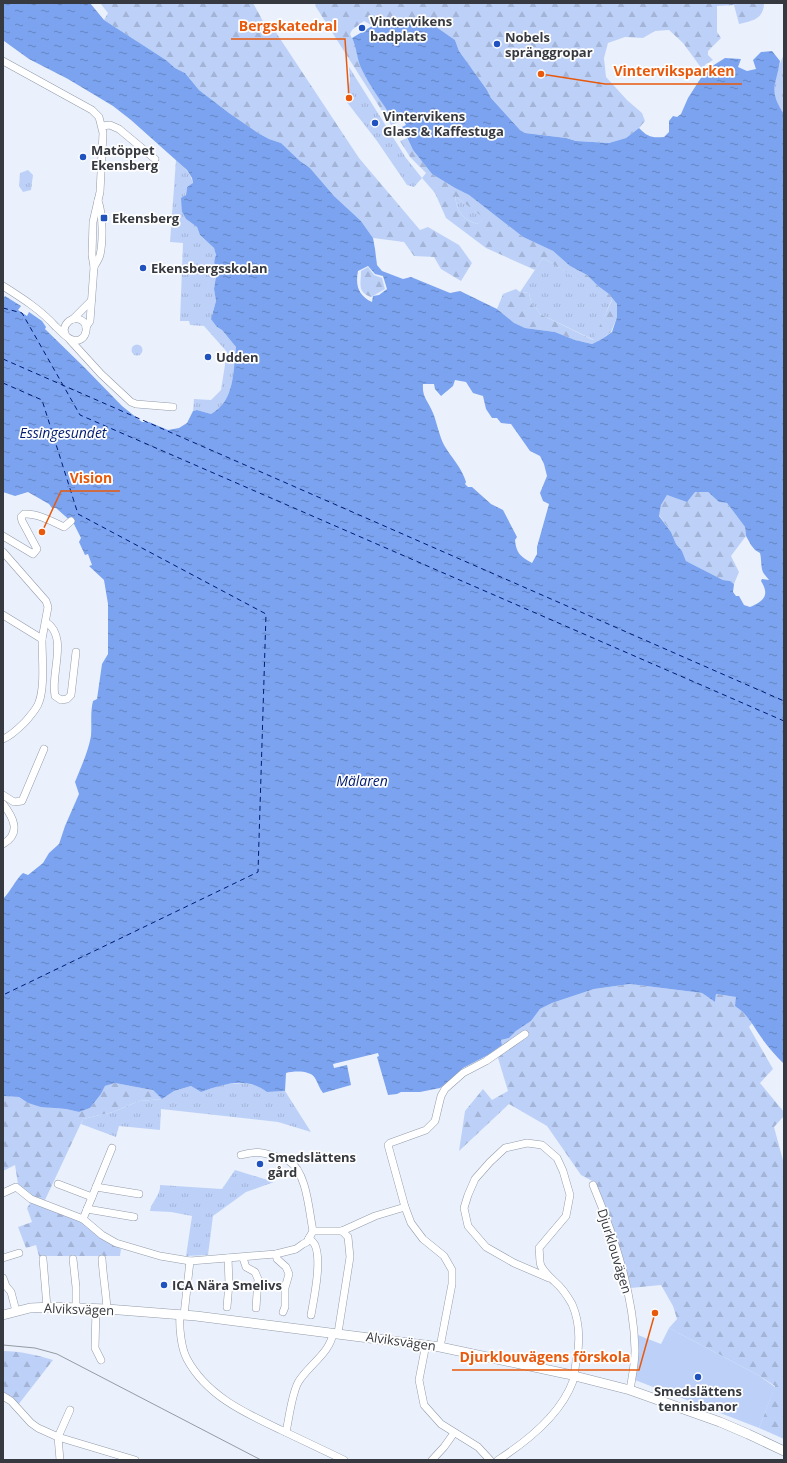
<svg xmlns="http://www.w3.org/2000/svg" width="787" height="1463" font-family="'Open Sans',sans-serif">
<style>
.grass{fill:url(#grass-tufts)}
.forest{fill:url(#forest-firs);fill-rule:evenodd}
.garden{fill:#bdd1f8}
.water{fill:url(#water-ripples);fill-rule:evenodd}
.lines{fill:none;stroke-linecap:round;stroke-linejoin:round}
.ferry{stroke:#001b71;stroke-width:1;stroke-dasharray:5 4;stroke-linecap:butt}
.minor-casing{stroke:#939ba9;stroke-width:8}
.tertiary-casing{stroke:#939ba9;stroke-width:10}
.minor{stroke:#fff;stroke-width:7}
.tertiary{stroke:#fff;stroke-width:9}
.tram{stroke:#959aa3;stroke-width:1}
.poi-dot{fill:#1f52bf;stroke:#fefefe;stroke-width:1.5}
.labels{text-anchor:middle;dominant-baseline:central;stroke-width:3.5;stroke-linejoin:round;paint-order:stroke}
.poi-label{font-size:13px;font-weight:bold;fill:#36393f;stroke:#fefefe;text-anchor:start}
.street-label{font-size:13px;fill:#36393f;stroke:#fefefe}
.water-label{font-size:14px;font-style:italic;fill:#001b71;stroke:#fefefe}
.leader{fill:none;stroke:#e8590c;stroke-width:1.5}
.callout-dot{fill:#e8590c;stroke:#fefefe;stroke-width:1.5}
.callout-label{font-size:14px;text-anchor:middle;font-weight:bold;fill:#e8590c;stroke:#fefefe;stroke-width:3.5;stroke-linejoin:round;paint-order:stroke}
</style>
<defs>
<pattern id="grass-tufts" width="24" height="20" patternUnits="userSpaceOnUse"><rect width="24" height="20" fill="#bdd1f8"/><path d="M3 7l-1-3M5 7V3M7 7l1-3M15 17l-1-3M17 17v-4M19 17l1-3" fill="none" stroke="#a3b4d6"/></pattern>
<pattern id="forest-firs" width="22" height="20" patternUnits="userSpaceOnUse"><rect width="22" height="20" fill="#bdd1f8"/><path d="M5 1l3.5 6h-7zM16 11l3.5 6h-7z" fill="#a3b4d6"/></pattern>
<pattern id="water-ripples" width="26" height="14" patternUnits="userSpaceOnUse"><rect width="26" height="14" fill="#7ba3ef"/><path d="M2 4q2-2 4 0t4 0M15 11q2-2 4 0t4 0" fill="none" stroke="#6686c3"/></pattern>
</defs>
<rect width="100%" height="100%" fill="#eaf1fd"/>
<g class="grass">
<path d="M784,55V114C781,110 777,105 775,100C772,89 778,65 784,55Z"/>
<polygon points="349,67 406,158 422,178 414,187 407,185 377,141 346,101 350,80"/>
<path d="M176,160C184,167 191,173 193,184L187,187L182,212L186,219L197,227L200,235L214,248L216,255C214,261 213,264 217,270L214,289L216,301L212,315L217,327L222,330L236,347C233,371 235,401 211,414L197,410L193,411L194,399L211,400L221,390L227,352L204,326L190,325L189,321H180L183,243L170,242Z"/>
<polygon points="28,170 33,175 31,190 23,192 19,186 20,173"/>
<path d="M455,196L485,218L477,224C462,219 457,211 455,196Z"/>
<polygon points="543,258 612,299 594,340 540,314 537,309 532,305 529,293 520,292"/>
<circle cx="137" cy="350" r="5.5"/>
<polygon points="245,1083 259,1086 267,1092 285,1091 311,1132 278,1122 161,1109 160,1130 119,1126 116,1137 81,1124 83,1119 113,1112 139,1101 162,1099 174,1091 191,1086 201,1092 223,1084"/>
<path d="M235,1170L274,1182L246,1192L213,1216L208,1255L186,1256L192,1216L171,1212L150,1211C151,1202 161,1195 160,1185L222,1189Z"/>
</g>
<g class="forest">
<polygon points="100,3 253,3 265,25 271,25 359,158 420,230 428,227 459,245 472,263 461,281 441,269 434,257 414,256 404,242 373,238 361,221 334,196 310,168 300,161 281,143 269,139 258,133 229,113 199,90 185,73 175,68 166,60 104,20 108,13"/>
<path d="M315,3H764C764,19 752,21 739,24L734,5L717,6V32L721,38L708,51V55L713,60L706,64L702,69L683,43L669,30L655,31L643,38L625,37L608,43L604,58L606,77L627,100L642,113L645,121L639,128L626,138L609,143L576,141L566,138L525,133L520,130L491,98L487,90L459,51L455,40L432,24L408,20L396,19L382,20L373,26L364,21L352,30L350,34L356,47L360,66L366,77L396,123L391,125L316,7Z"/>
<path d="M407,138L413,150L432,174L455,188L469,195L523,237L553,251L570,266L587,275L598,286L609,294L617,304V317L611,332L602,339L592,344L575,340L555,332L525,328L514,324L497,309L503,294L516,289L520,292L529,293L532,305L537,309L540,314L593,340L612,300L543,258L535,270L486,248L446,218L435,193L422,178L426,173L410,157L400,141ZM455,196L484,218L477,224C462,219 457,211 455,196Z"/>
<path d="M368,267L374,275L382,278L385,289L371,297C357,292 361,284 361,271Z"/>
<polygon points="695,492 708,492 719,502 727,503 745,527 746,536 731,556 739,572 734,584 730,581 723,580 686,561 682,551 676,544 671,532 659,515 661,505 667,495 673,497"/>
<polygon points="630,984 702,993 715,1002 716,994 736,997 741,1010 751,1020 752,1023 749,1027 773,1069 760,1083 784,1112 784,1116 774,1127 784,1164 784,1439 759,1428 775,1386 758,1375 669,1328 677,1319 673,1306 661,1285 631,1288 596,1183 581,1175 547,1126 509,1104 459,1151 465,1111 483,1089 492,1100 508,1091 498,1058 502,1045 501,1040 509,1038 516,1031 531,1021 540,1009 552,1003 594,989"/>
<polygon points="115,1083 153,1090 162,1099 139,1101 113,1112 83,1119 45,1200 32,1196 18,1184 15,1165 3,1171 3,1096 19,1097 28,1103 52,1108 66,1109 79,1112 90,1108 101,1094 105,1086"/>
<polygon points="31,1202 83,1223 99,1237 121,1249 120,1256 39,1256 36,1245 26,1248 18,1227 32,1222 27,1208"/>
<path d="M3,1351C20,1351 37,1355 53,1360L18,1405L3,1394Z"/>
</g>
<polygon class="garden" points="669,1328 758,1375 775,1387 759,1428 635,1380 639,1351 638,1335 661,1344"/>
<path class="water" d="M3,3H90L104,20L166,60L175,68L185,73L199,90L229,113L258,133L269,139L281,143L300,161L310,168L334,196L361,221L373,238L375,249L377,265L382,271L403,279L411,277L450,293L460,291L497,309L514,323L525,328L555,332L575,340L592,344L602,339L612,332L617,317V304L609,294L598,286L587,275L570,266L553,251L523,237L469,195L455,188L432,174L413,150L402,127L406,125L404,121L396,123C384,105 370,87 361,68C357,59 357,48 352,38L382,20H408L432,24L455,40L459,51L487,90L491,98L520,130L525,133L566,138L576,141L609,143L626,138L639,128C648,137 651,138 664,137L669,132V121L673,116L677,117L681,114L688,98L706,70L725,58L741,59L738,67L747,71L756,69L753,60L761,52L772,51L780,61C776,86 768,90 784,114V1064C775,1055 768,1047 761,1037C753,1026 748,1014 735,1006L736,997L716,994L715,1002L702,993L630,984L594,989L552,1003L540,1009L531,1021L516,1031L509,1038L501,1040L502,1045L488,1055L463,1068L454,1077L440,1088L420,1092H401L397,1094L388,1095L377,1057L379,1056L378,1053L333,1064L334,1068L347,1065L351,1085L323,1093C319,1088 318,1083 315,1078C310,1070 294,1071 286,1073L285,1091L267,1092C246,1076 224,1084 201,1092L191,1086L174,1091L162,1099L153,1090L147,1089L115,1083L105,1086L101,1094L90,1108L79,1112L66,1109L41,1107L28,1103L19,1097L3,1096V899C11,891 15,880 23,873L28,875L43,863L49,853L59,844L65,826L79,794L75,782C81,767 88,752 91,736C92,724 90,712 93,701L97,699L102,664L108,654V604L104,580L89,566L92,565L88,554L85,555L79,542L81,538L74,524L56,508H52L49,504L28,492L15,496L3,492V299L5,296L21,306L18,310L27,316L29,312L42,321L46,327L45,329L84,367L122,406L142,422H149L168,430L179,428L187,423L193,411L197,410L211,414C235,401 233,371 236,347L222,330L217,327L211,319L216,301L214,289L217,270C213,264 214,261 216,255L214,248L200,235L197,227L186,219L182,212L181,198L186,195L187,187L193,183L192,178L187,170L131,120L113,106L68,79L29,59L4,41ZM368,266L375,274L383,276L387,289L379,295L373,296L372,302C359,296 355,286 358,271ZM455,380L466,382L473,393L483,396L486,409L492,418H497L501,423L511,424L530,451L540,456L544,464L547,476L540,493L543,501L549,504L537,547V554L532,563C521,557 516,553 515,540L517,537L503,510L491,504L472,487H468L465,484L466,482C462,468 451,457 444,445C439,435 437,423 433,413C428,400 422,398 423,384H434L435,389L441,396L453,386ZM695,492H708L719,502L727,503L745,527L746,536L751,545L755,550L760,553C762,560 760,570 765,575C766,577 768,578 769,580L762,579L761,581C770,595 764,601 750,607L744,605L739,596H736L733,592L734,584L730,581L723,580L686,561L682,551L676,544L671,532L659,516L661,505L667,495L687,502Z"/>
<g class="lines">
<g class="ferry">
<polyline points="3,308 22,313 80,415 784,721"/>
<polyline points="3,359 784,701"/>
<polyline points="3,383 42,400 78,514 266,614 258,872 3,995"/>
</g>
<g class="minor-casing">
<g id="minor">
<polyline points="3,61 92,110 99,117 103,133 100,192 93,222 92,255 94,267 90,321 86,327"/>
<polyline points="102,126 110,125 119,129 155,159"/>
<path d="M94,267C96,263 99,259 100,255C103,242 103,213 98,201"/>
<path d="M3,286C22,298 41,310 56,327C61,331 67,339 73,340C79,342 85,338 86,331C89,317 67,313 64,330L66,336"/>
<polyline points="73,319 91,301"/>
<polyline points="70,340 101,374 131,402 136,404 173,407"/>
<path d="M3,536L33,554L37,549L22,521L21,517L24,514C37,513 53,522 64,527L71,521"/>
<polyline points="3,552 46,601 48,607 42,639"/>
<path d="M3,615L42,639C42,657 45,686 39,702C37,709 30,716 25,722C19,728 11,736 3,739"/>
<path d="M46,622C69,637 50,673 55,696L61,700L67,699L71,695L76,652"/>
<polyline points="3,795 14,802 22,801 44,749"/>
<path d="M3,804C13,817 22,833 3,844"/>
<path d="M241,1155C255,1151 261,1152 274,1156C279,1158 285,1159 289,1161C307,1172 309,1212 313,1231"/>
<polyline points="58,1184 92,1197"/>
<path d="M593,1185C614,1235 634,1295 635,1350C635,1364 632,1377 630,1390"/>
<polyline points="96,1187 139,1194"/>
<polyline points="3,1193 16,1187 31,1199 83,1219 102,1235 116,1243 160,1256 190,1261 276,1254 296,1249 303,1244 307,1242 313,1231 342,1231 375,1216 405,1207"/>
<polyline points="87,1209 134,1217"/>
<polyline points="83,1219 112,1148"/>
<path d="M309,1238C311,1240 314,1243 315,1245C322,1261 314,1298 311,1315"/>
<polyline points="276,1254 277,1259 286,1267 289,1274 285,1288 285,1307 283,1312"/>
<polyline points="3,1258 19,1253"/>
<polyline points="243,1258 246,1267 255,1272 258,1279 256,1308"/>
<polyline points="43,1259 47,1307"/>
<polyline points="73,1259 76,1287 76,1307"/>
<path d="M102,1259C103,1276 106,1292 107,1309"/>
<polyline points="3,1278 6,1286 11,1292 16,1311"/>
<polyline points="227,1307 229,1283 228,1258"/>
<polyline points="96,1308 95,1348 101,1360"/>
<path d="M180,1314C179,1327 181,1348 187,1359C207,1396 245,1413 281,1430C302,1440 323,1450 344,1460"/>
<polyline points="184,1315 190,1261"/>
<polyline points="338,1333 350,1257 348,1237 342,1231"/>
<polyline points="426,1344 419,1380 424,1405 441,1424 478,1447 490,1460"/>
<polyline points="440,1347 452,1284 452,1270 444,1256 423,1239 411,1223 405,1207 388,1145 390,1143 426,1130 435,1121 441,1096 445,1089 463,1073 486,1061 525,1034"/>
<polyline points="3,1396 11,1401 31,1423 38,1428 58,1437 135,1460"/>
<path d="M286,1432C289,1419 292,1391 299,1381C310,1364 330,1353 333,1333"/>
<polyline points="60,1460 58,1437 70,1410"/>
<polyline points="432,1460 444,1447 454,1433"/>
<path d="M498,1460C526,1442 561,1414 573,1381C575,1374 575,1365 577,1357C580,1340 579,1320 572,1304C568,1297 561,1287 555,1282C550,1277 545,1273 541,1266C539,1261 540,1253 539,1248L566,1216L570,1195L563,1171L557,1158L542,1145L527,1143L505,1148L490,1162L475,1179L468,1195L464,1208L468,1226L486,1247L514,1263L549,1278"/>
</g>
</g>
<g class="tertiary-casing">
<polyline id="tertiary" points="3,1315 30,1308 52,1307 107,1309 196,1316 440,1347 567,1374 630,1390 720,1422 748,1434 784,1451"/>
</g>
<use href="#minor" class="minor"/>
<use href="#tertiary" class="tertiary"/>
<polyline class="tram" points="3,1345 35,1348 57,1354 261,1460"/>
</g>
<g class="poi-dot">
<circle cx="362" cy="28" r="4"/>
<circle cx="497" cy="44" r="4"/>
<circle cx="375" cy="123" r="4"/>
<circle cx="83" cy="157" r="4"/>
<rect x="100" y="214" width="8" height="8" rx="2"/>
<circle cx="143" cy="268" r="4"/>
<circle cx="208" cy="357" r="4"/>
<circle cx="260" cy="1164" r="4"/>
<circle cx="164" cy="1285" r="4"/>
<circle cx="698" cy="1377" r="4"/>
</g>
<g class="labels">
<g class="poi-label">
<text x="370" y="21">Vintervikens<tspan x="370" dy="15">badplats</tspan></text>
<text x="505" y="37">Nobels<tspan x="505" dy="15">spränggropar</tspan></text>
<text x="383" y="116">Vintervikens<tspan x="383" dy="15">Glass &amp; Kaffestuga</tspan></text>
<text x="91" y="150">Matöppet<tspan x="91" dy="15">Ekensberg</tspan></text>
<text x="112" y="218">Ekensberg</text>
<text x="151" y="268">Ekensbergsskolan</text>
<text x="216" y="357">Udden</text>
<text x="268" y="1157">Smedslättens<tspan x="268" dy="15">gård</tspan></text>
<text x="172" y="1285">ICA Nära Smelivs</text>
<text x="698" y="1391" text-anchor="middle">Smedslättens<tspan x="698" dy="15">tennisbanor</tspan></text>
</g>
<g class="street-label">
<text transform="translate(615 1251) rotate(73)">Djurklouvägen</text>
<text transform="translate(79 1309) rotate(2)">Alviksvägen</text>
<text transform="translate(401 1341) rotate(8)">Alviksvägen</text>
</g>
<g class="water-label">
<text x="63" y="432">Essingesundet</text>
<text x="362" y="780">Mälaren</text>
</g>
</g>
<path class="leader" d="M349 98L345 39H231M541 74L605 84H742M42 532L61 491H120M655 1313L639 1370H452"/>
<g class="callout-dot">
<circle cx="349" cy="98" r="4"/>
<circle cx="541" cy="74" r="4"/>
<circle cx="42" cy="532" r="4"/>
<circle cx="655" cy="1313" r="4"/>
</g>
<g class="callout-label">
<text x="288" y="31">Bergskatedral</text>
<text x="674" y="76">Vinterviksparken</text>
<text x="91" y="483">Vision</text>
<text x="545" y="1362">Djurklouvägens förskola</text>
</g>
<rect width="787" height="1463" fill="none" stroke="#36393f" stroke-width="8"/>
</svg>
